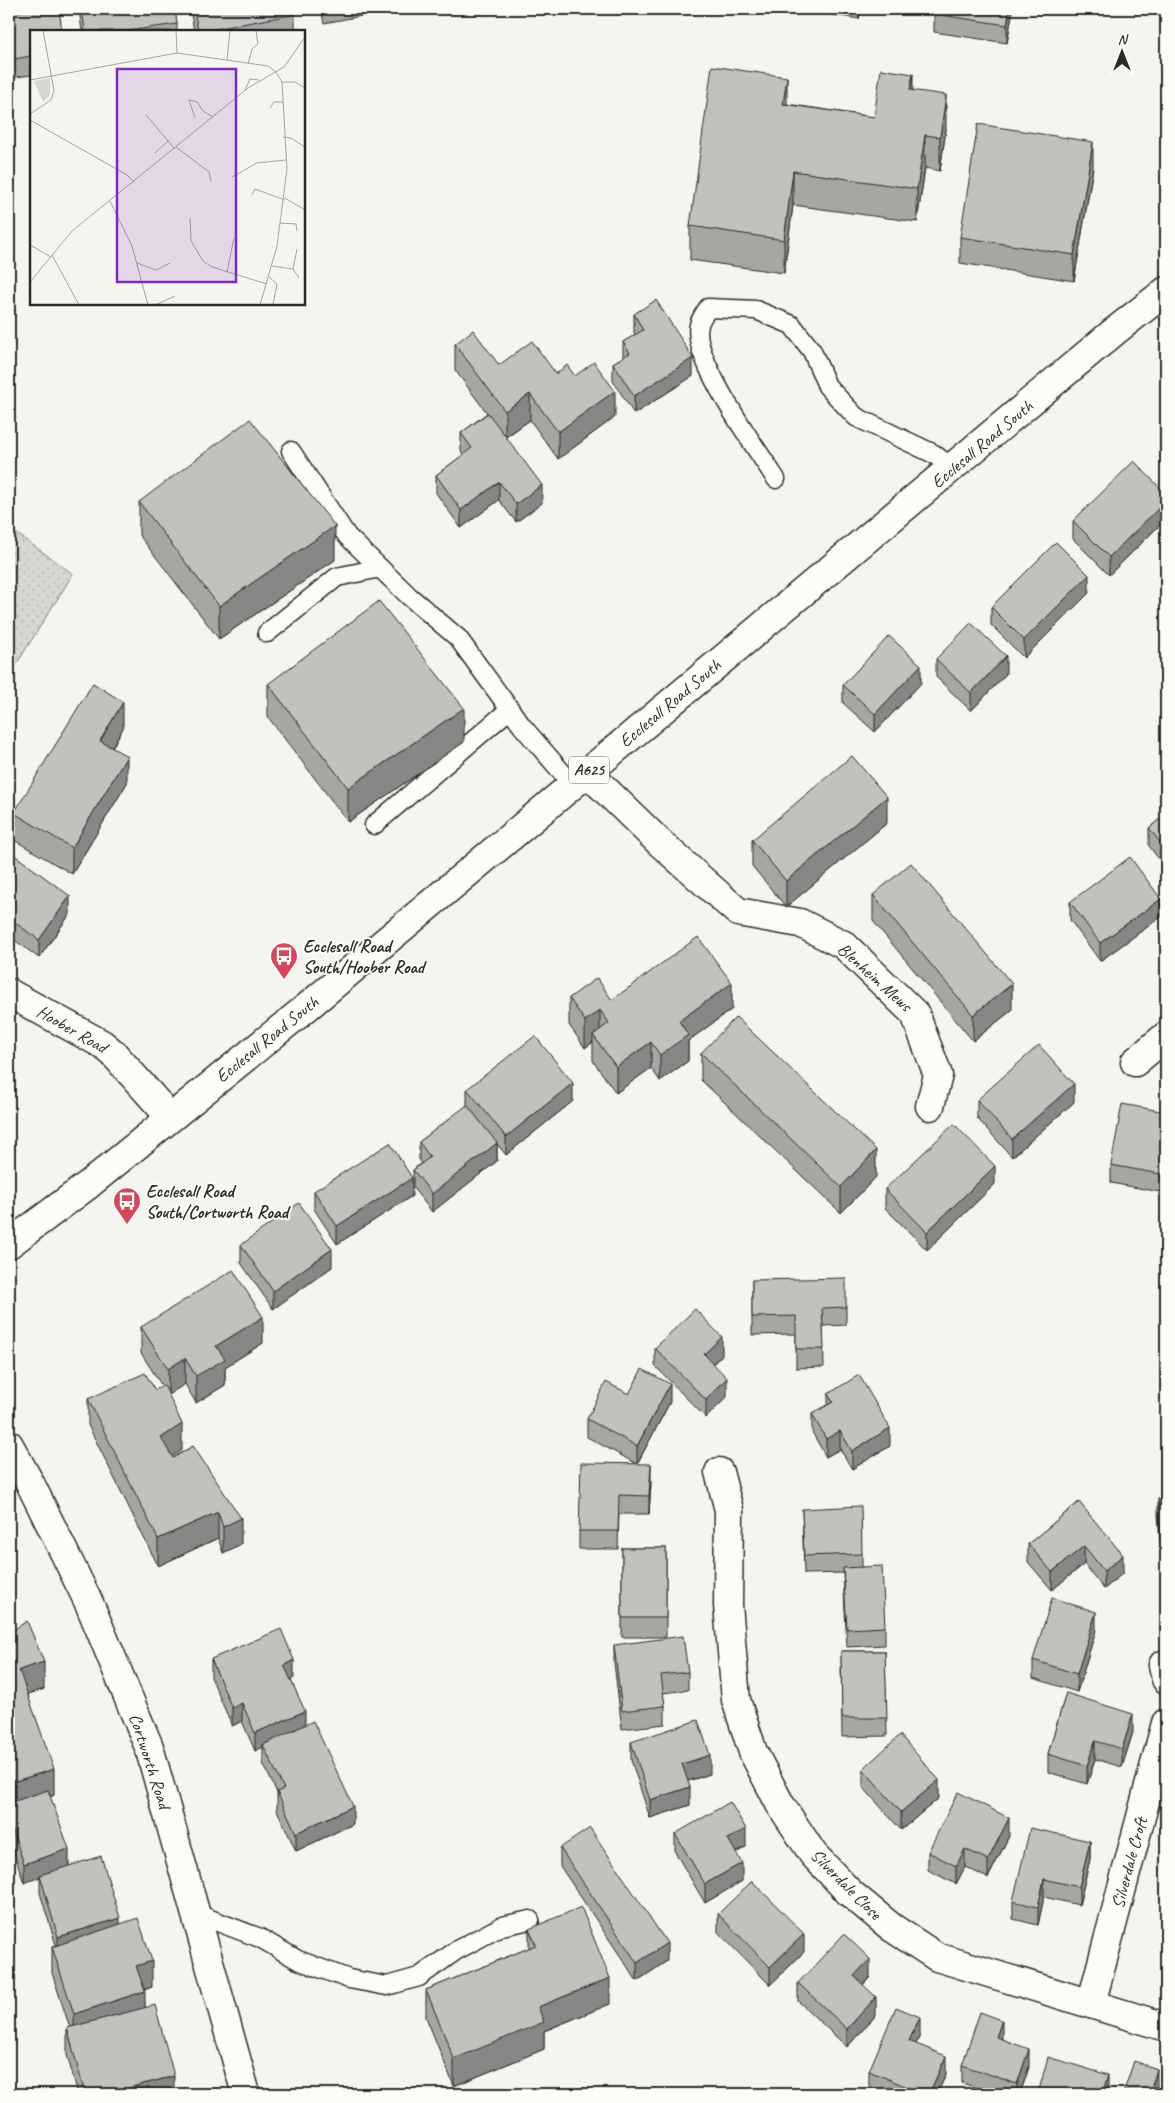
<svg xmlns="http://www.w3.org/2000/svg" width="1175" height="2103" font-family="Caveat,sans-serif">
<style>
.grass{fill:url(#grass-dots);stroke:#81807e}
.lines{fill:none;stroke-linecap:round;stroke-linejoin:round}
.service-casing{stroke:#2b2b2b;stroke-width:21}
.minor-casing{stroke:#2b2b2b;stroke-width:31}
.primary-casing{stroke:#2b2b2b;stroke-width:31}
.service{stroke:#fdfcf7;stroke-width:18}
.minor{stroke:#fdfcf7;stroke-width:28}
.primary{stroke:#fdfcf7;stroke-width:28}
.wall{fill:#a7a6a3;stroke:#2b2b2b}
.shaded-wall{fill:#888785;stroke:#2b2b2b}
.building{fill:#c2c1be;stroke:#2b2b2b}
.labels{text-anchor:middle;dominant-baseline:central;stroke-width:4;stroke-linejoin:round;paint-order:stroke}
.shield{fill:#fdfcf7;stroke:#6a6a68;stroke-width:1}
.shield-label{font-size:16px;font-weight:bold;fill:#2b2b2b}
.street-label{font-size:18px;fill:#2b2b2b;stroke:#fdfcf7}
.poi-label{font-size:18px;font-weight:bold;fill:#2b2b2b;stroke:#fdfcf7;text-anchor:start}
.inset-road{fill:none;stroke:#a4a4a1;stroke-width:1}
.view{fill:#7b2cbf;fill-opacity:0.15;stroke:#7b2cbf;stroke-width:2.5}
.inset-edge{fill:none;stroke:#2b2b2b;stroke-width:2.5}
</style>
<defs>
<pattern id="grass-dots" width="8" height="8" patternUnits="userSpaceOnUse" patternTransform="scale(1.25)"><rect width="8" height="8" fill="#d7d6d2"/><path d="M2 2h.1M6 6h.1" fill="none" stroke="#b9b8b4" stroke-width="1.8" stroke-linecap="round"/></pattern>
</defs>
<rect width="100%" height="100%" fill="#f5f4ef"/>
<filter id="ink" filterUnits="userSpaceOnUse"><feTurbulence type="fractalNoise" baseFrequency=".02" numOctaves="2"/><feDisplacementMap in="SourceGraphic" scale="10" xChannelSelector="R" yChannelSelector="G"/><feConvolveMatrix kernelMatrix="1 2 1 2 8 2 1 2 1" color-interpolation-filters="sRGB"/></filter>
<g filter="url(#ink)">
<polygon class="grass" points="9,528 73,574 9,676"/>
<g class="lines">
<g class="service-casing">
<g id="service">
<polyline points="291,451 347,536 410,597 458,638 522,726 572,784"/>
<path d="M776,479C757,449 690,357 699,325C700,319 705,313 708,308L756,310L792,325L812,351L827,386L856,417L934,454L953,469"/>
<polyline points="267,633 337,577 380,568"/>
<polyline points="374,825 510,709"/>
<polyline points="197,1914 260,1938 298,1960 349,1979 387,1986 419,1977 457,1950 502,1926 530,1920"/>
</g>
</g>
<g class="minor-casing">
<g id="minor">
<polyline points="587,772 659,842 738,912 800,923 844,945 915,1014 938,1075 930,1106"/>
<polyline points="9,993 102,1044 113,1053 170,1117"/>
<polyline points="1135,1062 1166,1036"/>
<polyline points="9,1445 30,1483 89,1603 149,1747 246,2094"/>
<polyline points="719,1472 729,1510 728,1605 736,1700 753,1752 780,1804 813,1854 850,1893 891,1927 937,1957 1166,2027"/>
<polyline points="1163,1665 1166,1679"/>
<polyline points="1091,2004 1166,1723"/>
</g>
</g>
<g class="primary-casing">
<polyline id="primary" points="9,1244 88,1185 306,1008 1115,331 1166,291"/>
</g>
<use href="#service" class="service"/>
<use href="#minor" class="minor"/>
<use href="#primary" class="primary"/>
</g>
<g class="wall">
<polygon points="80,9 175,9 177,24 177,31 82,31 80,17"/>
<polygon points="190,9 294,9 295,14 295,31 194,31"/>
<polygon points="321,9 399,9 324,23"/>
<polygon points="796,9 861,9 859,19"/>
<polygon points="935,9 1013,9 1007,43 934,32 934,14"/>
<polygon points="9,13 31,31 31,75 9,78"/>
<polygon points="913,90 946,129 940,171 925,168 917,222 793,205 784,273 690,260 690,226 787,104 874,117"/>
<polygon points="1093,168 1074,281 960,263 960,237"/>
<polygon points="634,314 693,376 634,414 613,381 613,363 623,357 623,342 635,335 634,332"/>
<polygon points="455,344 499,365 575,376 615,417 558,459 530,420 506,437 542,503 516,522 499,500 461,528 436,493 436,475 463,455 461,451 461,433 487,413 455,370"/>
<polygon points="1166,421 1166,459 1160,452 1160,426"/>
<polygon points="1166,494 1166,519 1109,575 1073,539 1073,521"/>
<polygon points="139,502 335,560 219,639 139,535"/>
<polygon points="1089,593 1024,658 991,625 991,607"/>
<polygon points="936,659 1006,674 971,711 936,677"/>
<polygon points="921,683 875,732 843,703 843,685"/>
<polygon points="268,684 464,742 348,822 268,717"/>
<polygon points="123,728 112,748 127,783 72,874 14,840 14,813"/>
<polygon points="1166,814 1166,868 1149,846 1149,828"/>
<polygon points="887,823 786,907 752,866 752,840"/>
<polygon points="9,851 70,914 39,958 9,936"/>
<polygon points="873,895 1012,1010 973,1041 873,921"/>
<polygon points="1070,902 1161,917 1100,961 1070,920"/>
<polygon points="569,998 612,1000 732,1009 688,1041 688,1061 660,1081 651,1068 616,1093 593,1061 593,1042 585,1048 569,1025"/>
<polygon points="701,1053 876,1177 841,1213 701,1080"/>
<polygon points="467,1089 573,1101 506,1155 497,1144 497,1161 432,1212 413,1188 413,1170 421,1163 419,1160 419,1142 467,1106"/>
<polygon points="977,1100 1074,1102 1012,1157 977,1118"/>
<polygon points="1166,1112 1166,1193 1111,1183 1111,1165"/>
<polygon points="995,1184 927,1250 885,1208 885,1189"/>
<polygon points="314,1191 412,1196 337,1244 314,1209"/>
<polygon points="241,1245 332,1267 273,1309 241,1263"/>
<polygon points="752,1280 846,1307 846,1325 823,1326 824,1367 796,1368 796,1334 752,1335"/>
<polygon points="141,1327 263,1343 225,1367 225,1385 196,1403 185,1384 168,1394 182,1450 172,1456 173,1458 193,1446 241,1544 223,1553 218,1538 158,1566 88,1425 88,1399 155,1390 162,1386 141,1353"/>
<polygon points="655,1348 722,1355 713,1364 727,1397 706,1418 655,1366"/>
<polygon points="629,1394 670,1402 637,1464 651,1482 649,1514 619,1514 618,1549 579,1549 579,1531 637,1464 587,1437 587,1419"/>
<polygon points="828,1394 890,1446 852,1469 840,1449 826,1457 812,1432 812,1414 828,1404"/>
<polygon points="1166,1497 1166,1555 1161,1555 1158,1516 1158,1498"/>
<polygon points="1079,1502 1123,1573 1104,1589 1084,1564 1052,1590 1028,1562 1028,1544"/>
<polygon points="802,1509 862,1554 862,1567 885,1627 885,1645 847,1647 843,1573 804,1574"/>
<rect x="622" y="1548" width="44" height="89"/>
<polygon points="1096,1630 1077,1692 1033,1678 1033,1660"/>
<polygon points="9,1633 44,1689 28,1694 54,1795 50,1797 69,1866 120,1924 152,1987 144,1990 145,2008 174,2094 78,2094 67,2055 67,2028 70,2028 52,1973 52,1947 56,1945 40,1893 40,1877 24,1883 9,1838"/>
<polygon points="614,1645 688,1672 688,1690 663,1693 665,1706 665,1724 622,1729 614,1663"/>
<polygon points="841,1651 885,1651 887,1736 842,1737"/>
<polygon points="211,1659 294,1678 291,1680 305,1726 353,1824 296,1851 277,1810 277,1793 263,1763 263,1747 255,1751 242,1721 232,1726 211,1677"/>
<polygon points="1066,1693 1133,1732 1122,1767 1095,1759 1087,1784 1048,1772 1048,1754"/>
<polygon points="631,1742 710,1774 688,1781 690,1805 650,1818 631,1760"/>
<polygon points="863,1769 939,1798 901,1830 863,1787"/>
<polygon points="675,1834 746,1847 736,1853 742,1881 705,1903 675,1852"/>
<polygon points="1009,1836 988,1878 965,1867 956,1884 928,1870 928,1852"/>
<polygon points="1090,1841 1090,1859 1079,1905 1044,1897 1038,1925 1013,1919 1013,1901"/>
<polygon points="560,1848 667,1961 637,1981 560,1866"/>
<polygon points="718,1914 804,1952 770,1985 718,1932"/>
<polygon points="529,1929 610,2004 544,2031 544,2049 454,2086 426,2017 426,1990 529,1948"/>
<polygon points="870,1977 863,1985 876,2015 847,2047 798,2001 798,1983"/>
<polygon points="920,2035 916,2044 946,2074 937,2094 881,2094 869,2089 869,2071"/>
<polygon points="1002,2038 1001,2039 1029,2067 1020,2094 995,2094 962,2083 962,2065"/>
</g>
<g class="shaded-wall">
<polygon points="859,9 861,9 859,19"/>
<polygon points="1010,9 1013,9 1007,43 1007,25"/>
<polygon points="913,74 913,107 910,90"/>
<polygon points="787,77 787,111 783,104"/>
<polygon points="946,95 946,129 940,171 940,137"/>
<polygon points="925,135 925,168 917,222 917,189"/>
<polygon points="1093,142 1093,168 1074,281 1074,255"/>
<polygon points="793,171 793,205 784,273 784,240"/>
<polygon points="693,358 693,376 634,414 634,396"/>
<polygon points="615,391 615,417 558,459 558,432"/>
<polygon points="530,394 530,420 505,437 505,411"/>
<polygon points="499,482 499,500 461,528 461,510"/>
<polygon points="542,485 542,503 516,522 516,504"/>
<polygon points="1166,501 1166,519 1109,575 1109,557"/>
<polygon points="335,526 335,560 219,639 219,606"/>
<polygon points="1089,575 1089,593 1024,658 1024,640"/>
<polygon points="1006,656 1006,674 971,711 971,693"/>
<polygon points="921,665 921,683 875,732 875,714"/>
<polygon points="123,702 123,728 100,767 100,741"/>
<polygon points="464,708 464,742 348,822 348,788"/>
<polygon points="127,756 127,783 72,874 72,848"/>
<polygon points="887,797 887,823 786,907 786,881"/>
<polygon points="70,896 70,914 39,958 39,940"/>
<polygon points="1161,899 1161,917 1100,961 1100,943"/>
<polygon points="732,983 732,1009 688,1041 688,1061 660,1081 660,1055 679,1021"/>
<polygon points="1012,984 1012,1010 973,1041 973,1015"/>
<polygon points="600,1010 600,1037 593,1035 593,1042 585,1048 585,1021"/>
<polygon points="651,1042 651,1068 616,1093 616,1067"/>
<polygon points="11,1066 11,1084 9,1086 9,1068"/>
<polygon points="573,1083 573,1101 506,1155 506,1137"/>
<polygon points="1074,1084 1074,1102 1012,1157 1012,1139"/>
<polygon points="497,1143 497,1161 432,1212 432,1194"/>
<polygon points="876,1150 876,1177 841,1213 841,1187"/>
<polygon points="995,1166 995,1184 927,1250 927,1232"/>
<polygon points="412,1178 412,1196 337,1244 337,1226"/>
<polygon points="332,1249 332,1267 273,1309 273,1291"/>
<polygon points="263,1317 263,1343 225,1367 225,1385 196,1403 196,1376 216,1346"/>
<polygon points="722,1337 722,1355 704,1372 704,1354"/>
<polygon points="185,1358 185,1384 168,1395 168,1369"/>
<polygon points="727,1378 727,1397 706,1418 706,1400"/>
<polygon points="670,1384 670,1402 637,1464 637,1446"/>
<polygon points="182,1424 182,1450 161,1464 161,1438"/>
<polygon points="890,1428 890,1446 852,1469 852,1451"/>
<polygon points="840,1431 840,1449 826,1457 826,1439"/>
<polygon points="651,1464 651,1482 649,1514 649,1496"/>
<polygon points="218,1512 218,1538 158,1566 158,1539"/>
<polygon points="241,1518 241,1544 223,1553 223,1527"/>
<polygon points="1084,1546 1084,1564 1052,1590 1052,1572"/>
<polygon points="1123,1555 1123,1573 1104,1589 1104,1571"/>
<polygon points="1096,1612 1096,1630 1077,1692 1077,1674"/>
<polygon points="294,1660 294,1678 284,1683 284,1665"/>
<polygon points="44,1662 44,1689 19,1697 19,1670"/>
<polygon points="242,1703 242,1721 232,1726 232,1708"/>
<polygon points="305,1711 305,1729 263,1745 263,1747 255,1751 255,1733"/>
<polygon points="1133,1714 1133,1732 1122,1767 1122,1749"/>
<polygon points="1095,1741 1095,1759 1087,1784 1087,1766"/>
<polygon points="710,1755 710,1774 682,1783 682,1764"/>
<polygon points="54,1769 54,1795 9,1810 9,1783"/>
<polygon points="939,1780 939,1798 901,1830 901,1812"/>
<polygon points="690,1787 690,1805 650,1818 650,1800"/>
<polygon points="353,1806 353,1824 296,1851 296,1833"/>
<polygon points="1009,1818 1009,1836 988,1878 988,1860"/>
<polygon points="746,1829 746,1847 728,1857 728,1839"/>
<polygon points="1090,1841 1090,1859 1079,1905 1079,1887"/>
<polygon points="69,1849 69,1867 40,1875 40,1877 24,1883 24,1864"/>
<polygon points="965,1849 965,1867 956,1884 956,1866"/>
<polygon points="742,1863 742,1881 705,1903 705,1884"/>
<polygon points="1044,1879 1044,1897 1038,1925 1038,1907"/>
<polygon points="120,1918 120,1936 58,1955 58,1937"/>
<polygon points="804,1934 804,1952 770,1985 770,1967"/>
<polygon points="667,1943 667,1961 637,1981 637,1963"/>
<polygon points="870,1959 870,1977 854,1994 854,1976"/>
<polygon points="152,1961 152,1987 136,1992 136,1966"/>
<polygon points="610,1978 610,2004 544,2031 544,2049 454,2086 454,2059 538,2007"/>
<polygon points="145,1991 145,2017 74,2040 74,2014"/>
<polygon points="876,1997 876,2015 847,2047 847,2029"/>
<polygon points="920,2017 920,2035 909,2059 909,2041"/>
<polygon points="1002,2020 1002,2038 996,2055 996,2037"/>
<polygon points="1029,2049 1029,2067 1020,2094 1017,2094 1017,2084"/>
<polygon points="946,2056 946,2074 937,2094 929,2094"/>
<polygon points="1157,2069 1157,2087 1155,2094 1152,2086"/>
<polygon points="1108,2075 1108,2094 1102,2094"/>
<polygon points="174,2076 174,2094 105,2094"/>
</g>
<g class="building">
<polygon points="33,9 59,9 62,31 31,31 31,56 9,60 9,13"/>
<polygon points="82,9 175,9 177,24 127,31 85,31"/>
<polygon points="194,9 294,9 295,14 205,31 198,31"/>
<polygon points="935,9 1010,9 1007,25 934,14"/>
<polygon points="712,66 787,77 783,104 874,117 881,69 913,74 910,90 946,95 940,137 925,135 917,189 793,171 784,240 690,226"/>
<polygon points="978,124 1093,142 1074,255 960,237"/>
<polygon points="656,300 693,358 634,396 613,363 630,353 623,342 643,330 634,314"/>
<polygon points="473,330 499,365 532,341 556,374 567,365 575,376 594,362 615,391 558,432 530,394 505,411 455,344"/>
<polygon points="488,413 542,485 516,504 499,482 461,510 436,475 472,448 461,433"/>
<polygon points="250,419 335,526 219,606 139,502"/>
<polygon points="1166,421 1166,433 1160,426"/>
<polygon points="1134,461 1166,494 1166,501 1109,557 1073,521"/>
<polygon points="1056,542 1089,575 1024,640 991,607"/>
<polygon points="379,601 464,708 348,788 268,684"/>
<polygon points="971,623 1006,656 971,693 936,659"/>
<polygon points="889,636 921,665 875,714 843,685"/>
<polygon points="93,683 123,702 100,741 127,756 72,848 14,813"/>
<polygon points="852,756 887,797 786,881 752,840"/>
<polygon points="1166,814 1166,850 1149,828"/>
<polygon points="9,851 70,896 39,940 9,918"/>
<polygon points="1130,857 1161,899 1100,943 1070,902"/>
<polygon points="911,863 1012,984 973,1015 873,895"/>
<polygon points="698,937 732,983 679,1021 688,1035 660,1055 651,1042 616,1067 593,1035 609,1023 600,1010 585,1021 569,998 597,978 612,1000"/>
<polygon points="736,1017 876,1150 841,1187 701,1053"/>
<polygon points="535,1036 573,1083 506,1137 467,1089"/>
<polygon points="1039,1045 1074,1084 1012,1139 977,1100"/>
<polygon points="1122,1104 1166,1112 1166,1175 1111,1165"/>
<polygon points="467,1105 497,1143 432,1194 413,1170 430,1157 419,1142"/>
<polygon points="954,1124 995,1166 927,1232 885,1189"/>
<polygon points="390,1143 412,1178 337,1226 314,1191"/>
<polygon points="299,1203 332,1249 273,1291 241,1245"/>
<polygon points="233,1270 263,1317 216,1346 225,1359 196,1376 185,1358 168,1369 141,1327"/>
<polygon points="846,1278 846,1307 822,1308 824,1349 796,1349 796,1316 752,1317 752,1280"/>
<polygon points="695,1309 722,1337 704,1354 727,1378 706,1400 655,1348"/>
<polygon points="642,1369 670,1384 637,1446 587,1419 606,1382 629,1394"/>
<polygon points="145,1373 155,1390 164,1385 182,1424 161,1438 173,1458 193,1446 241,1518 223,1527 218,1512 158,1539 88,1399"/>
<polygon points="859,1375 890,1428 852,1451 840,1431 826,1439 812,1414 833,1402 828,1394"/>
<polygon points="581,1463 651,1464 649,1496 619,1495 618,1531 579,1531"/>
<polygon points="1166,1497 1166,1537 1161,1537 1158,1498"/>
<polygon points="1079,1502 1123,1555 1104,1571 1084,1546 1052,1572 1028,1544"/>
<polygon points="861,1506 862,1554 804,1556 802,1509"/>
<rect x="622" y="1548" width="44" height="70"/>
<polygon points="882,1566 885,1627 847,1629 843,1568"/>
<polygon points="1052,1598 1096,1612 1077,1674 1033,1660"/>
<polygon points="27,1621 44,1662 19,1670 54,1769 9,1783 9,1633"/>
<polygon points="281,1629 294,1660 284,1665 305,1711 255,1733 242,1703 232,1708 211,1659"/>
<polygon points="683,1636 688,1672 661,1675 665,1706 622,1711 614,1645"/>
<polygon points="841,1651 885,1651 887,1718 842,1718"/>
<polygon points="1066,1693 1133,1714 1122,1749 1095,1741 1087,1766 1048,1754"/>
<polygon points="698,1720 710,1755 682,1764 690,1787 650,1800 631,1742"/>
<polygon points="313,1721 353,1806 296,1833 277,1792 284,1789 263,1745"/>
<polygon points="900,1735 939,1780 901,1812 863,1769"/>
<polygon points="48,1790 69,1849 24,1864 9,1820 9,1803"/>
<polygon points="958,1792 1009,1818 988,1860 965,1849 956,1866 928,1852"/>
<polygon points="730,1802 746,1829 728,1839 742,1863 705,1884 675,1834"/>
<polygon points="590,1828 667,1943 637,1963 560,1848"/>
<polygon points="1030,1828 1090,1841 1079,1887 1044,1879 1038,1907 1013,1901"/>
<polygon points="101,1856 120,1918 58,1937 40,1875"/>
<polygon points="752,1881 804,1934 770,1967 718,1914"/>
<polygon points="581,1907 610,1978 538,2007 544,2022 454,2059 426,1990 536,1945 529,1929"/>
<polygon points="138,1918 152,1961 136,1966 145,1991 74,2014 52,1947"/>
<polygon points="844,1934 870,1959 854,1976 876,1997 847,2029 798,1983"/>
<polygon points="155,2005 174,2076 105,2094 85,2094 67,2028"/>
<polygon points="896,2007 920,2017 909,2041 946,2056 929,2094 924,2094 869,2071"/>
<polygon points="980,2012 1002,2020 996,2037 1029,2049 1017,2084 962,2065"/>
<polygon points="1048,2057 1108,2075 1102,2094 1038,2094"/>
<polygon points="1134,2061 1157,2069 1152,2086 1166,2091 1166,2094 1123,2094"/>
</g>
</g>
<defs>
<g id="bus-pin" transform="scale(1.4375)"><path d="M0 17L-7.5 6A9.5 9.5 0 1 1 7.5 6Z" fill="#d1495b" stroke="#fdfcf7"/><path d="M-5-6H5V4H4V6H2V4H-2V6H-4V4H-5ZM-3.5-4V0h7V-4ZM-3.5 1.2v1.5H-2V1.2ZM2 1.2v1.5H3.5V1.2Z" fill="#fff"/></g>
</defs>
<g fill-rule="evenodd">
<use href="#bus-pin" x="284" y="956"/>
<use href="#bus-pin" x="127" y="1201"/>
</g>
<g class="labels">
<rect class="shield" x="569" y="756.5" width="40" height="27" rx="4"/>
<g class="shield-label">
<text x="589" y="770">A625</text>
</g>
<g class="street-label">
<text transform="translate(982 444) rotate(-40)">Ecclesall Road South</text>
<text transform="translate(670 703) rotate(-40)">Ecclesall Road South</text>
<text transform="translate(875 977) rotate(42)">Blenheim Mews</text>
<text transform="translate(72 1029) rotate(30)">Hoober Road</text>
<text transform="translate(267 1039) rotate(-39)">Ecclesall Road South</text>
<text transform="translate(150 1761) rotate(72)">Cortworth Road</text>
<text transform="translate(1129 1863) rotate(-75)">Silverdale Croft</text>
<text transform="translate(846 1884) rotate(45)">Silverdale Close</text>
</g>
<g class="poi-label">
<text x="303" y="946">Ecclesall Road<tspan x="303" dy="21">South/Hoober Road</tspan></text>
<text x="146" y="1191">Ecclesall Road<tspan x="146" dy="21">South/Cortworth Road</tspan></text>
</g>
</g>
<g transform="translate(30 30)">
<rect width="275" height="275" fill="#f5f4ef"/>
<path d="M20,48V65L13,72L4,51Z" fill="#d7d6d2"/>
<path class="inset-road" d="M146,0L147,23M197,30L200,0M218,34L222,19L228,14L226,0M0,50L147,23L238,36L246,42L252,52L257,139L247,216L230,275M252,52H265L275,58M215,60L220,49L229,50M240,78L244,72H253M0,84L21,70L24,61L13,0M116,85L145,119M165,88L159,70L167,72L173,81L183,87M0,90L97,145L104,152M253,107L261,108L275,117M146,117L179,142L181,151M125,123L138,111M202,147L227,133L256,130M222,165L225,159L255,170M255,168L275,180M80,171L102,216L118,275M160,188L161,211L173,231L182,237L237,254M250,193L266,194L267,201M0,215L21,227M267,219L263,239L269,248M22,225L49,275M107,233L126,240L140,233M242,236L263,239M197,242L204,208M239,247L247,254L243,274M0,252L42,201L218,58L254,37L275,7M125,275L145,266"/>
<path class="view" d="M87,39H206V252H87Z"/>
<rect width="275" height="275" class="inset-edge"/>
</g>
<rect width="1175" height="2103" fill="none" stroke="#fdfcf7" stroke-width="30"/>
<rect x="15" y="15" width="1145" height="2073" fill="none" stroke="#2b2b2b" stroke-width="2" filter="url(#ink)"/>
<g transform="translate(1122 52)" stroke="#fdfcf7" stroke-width="4" paint-order="stroke">
<path d="M0-4L9 19L0 12L-9 19Z" fill="#2b2b2b"/>
<text y="-8" font-size="14" font-weight="bold" text-anchor="middle" fill="#2b2b2b">N</text>
</g>
</svg>
